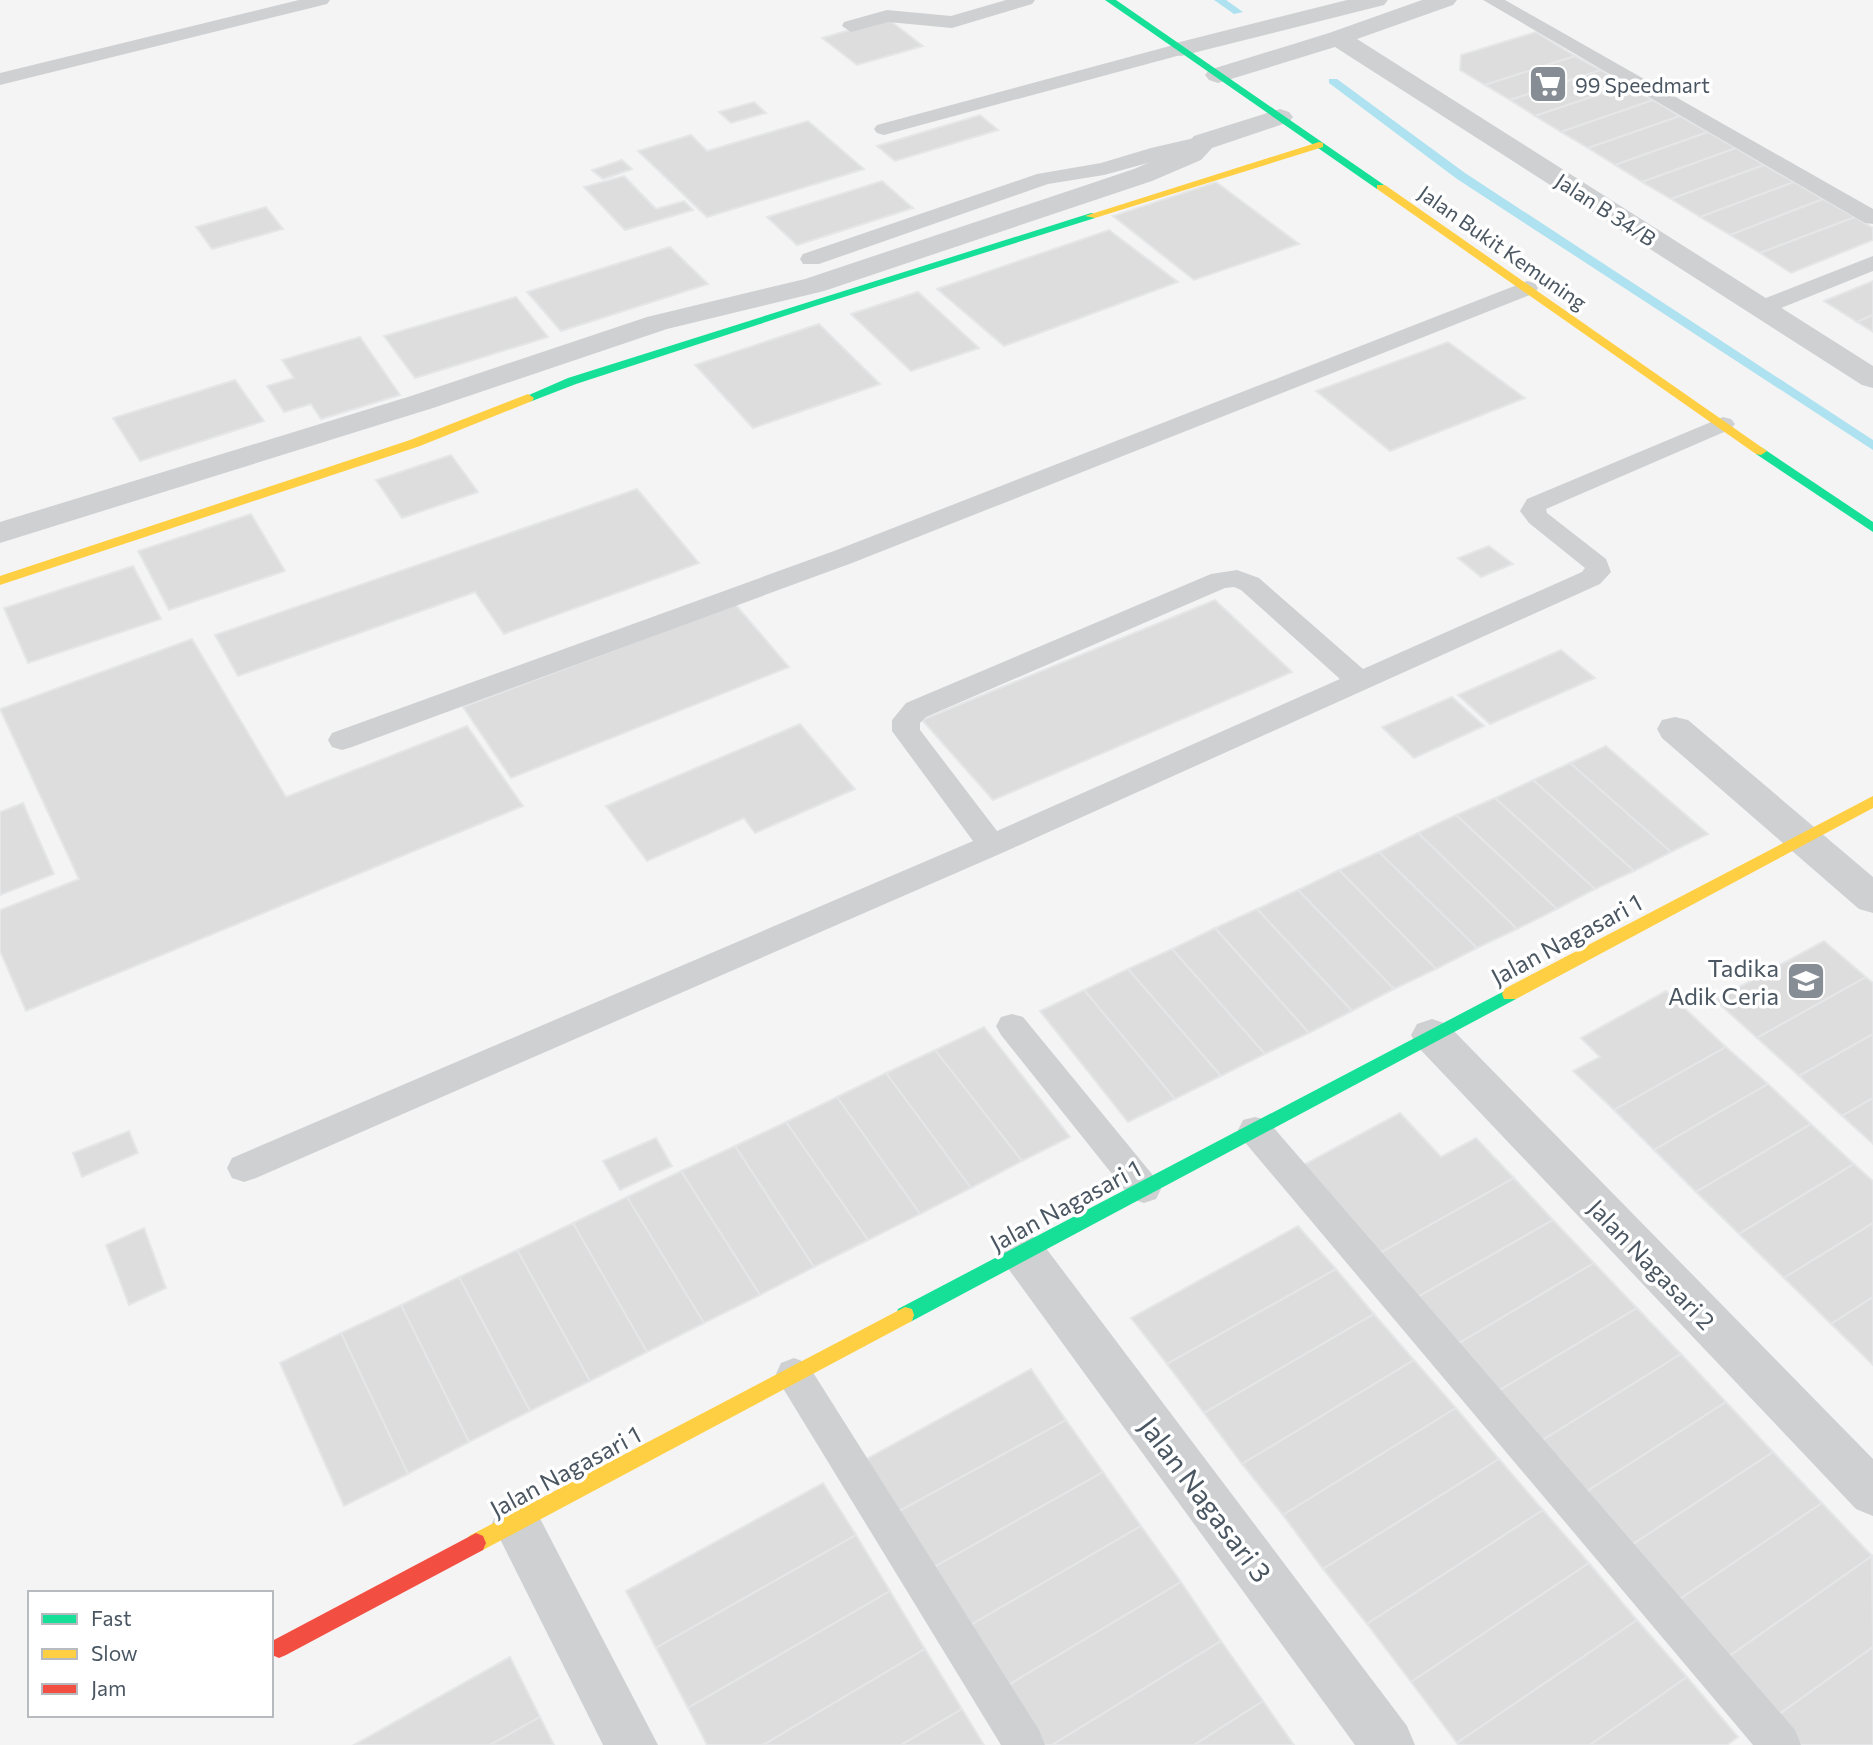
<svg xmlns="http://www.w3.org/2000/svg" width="1873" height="1745" font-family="Commissioner,sans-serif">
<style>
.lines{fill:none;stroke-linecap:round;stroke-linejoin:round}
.stream{fill:#aee2f0;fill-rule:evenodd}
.building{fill:#ddddde;stroke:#e5e6e7;stroke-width:2}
.lane{fill:#ced0d2;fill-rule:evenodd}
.street{fill:#ced0d2;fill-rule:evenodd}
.fast{fill:#16e098;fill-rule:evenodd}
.slow{fill:#ffcf43;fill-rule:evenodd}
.jam{fill:#f24e42;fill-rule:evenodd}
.labels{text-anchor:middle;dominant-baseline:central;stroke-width:7;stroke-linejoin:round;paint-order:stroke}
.far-poi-label{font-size:21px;fill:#4a5661;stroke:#fff;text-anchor:start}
.far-street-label{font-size:21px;fill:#4a5661;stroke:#fff}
.street-label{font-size:24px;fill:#4a5661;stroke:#fff}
.poi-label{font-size:24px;fill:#4a5661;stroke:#fff;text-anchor:end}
.near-street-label{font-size:28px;fill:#4a5661;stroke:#fff}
</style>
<rect width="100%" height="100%" fill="#f4f4f4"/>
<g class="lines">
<g class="stream">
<polygon points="1214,0 1226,0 1243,12 1234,14"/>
<polygon points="1329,79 1337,79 1465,173 1873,440 1873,450 1457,179 1329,83"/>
</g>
</g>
<g class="building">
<polygon points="888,19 923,46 857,65 822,38"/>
<polygon points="1536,32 1575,56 1485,85 1460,70 1461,55"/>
<polygon points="1575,56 1601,70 1510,100 1485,85"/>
<polygon points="1601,70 1627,85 1535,116 1510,100"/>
<polygon points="1627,85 1653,100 1561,132 1535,116"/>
<polygon points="1653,100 1680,116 1588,148 1561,132"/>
<polygon points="754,102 766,113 731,123 719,112"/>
<polygon points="980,115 998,130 895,161 877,146"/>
<polygon points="1680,116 1708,132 1615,165 1588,148"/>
<polygon points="808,121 864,169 707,217 638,151 691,135 707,151"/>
<polygon points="1708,132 1736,148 1642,182 1615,165"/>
<polygon points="1736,148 1764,165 1671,199 1642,182"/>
<polygon points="622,160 632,169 603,179 592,170"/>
<polygon points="1764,165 1794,182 1700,217 1671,199"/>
<polygon points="624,176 656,209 684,201 693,210 625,230 584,187"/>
<polygon points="882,181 913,208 797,245 767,217"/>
<polygon points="1216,182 1299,244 1194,280 1113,216"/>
<polygon points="1794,182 1823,199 1730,235 1700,217"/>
<polygon points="1823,199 1855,217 1760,253 1730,235"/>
<polygon points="266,207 283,229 212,249 196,227"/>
<polygon points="1855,217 1873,228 1873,240 1791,273 1760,253"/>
<polygon points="1109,230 1178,282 1004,346 937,289"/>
<polygon points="670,247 708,284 561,331 527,292"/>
<polygon points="1873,281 1873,315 1857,322 1824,301"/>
<polygon points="918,292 979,348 911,371 851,314"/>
<polygon points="516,297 548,337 415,378 384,336"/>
<polygon points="1873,315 1873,332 1857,322"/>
<polygon points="819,324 880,384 753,428 695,365"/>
<polygon points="360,337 400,395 321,419 311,404 284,412 267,386 294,378 282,360"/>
<polygon points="1448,342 1525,398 1390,451 1316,391"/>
<polygon points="235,380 264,421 140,461 113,418"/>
<polygon points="451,455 478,492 402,518 376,480"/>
<polygon points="637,489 699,563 504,634 475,592 238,676 215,635"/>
<polygon points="251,514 285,571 169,610 138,551"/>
<polygon points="1489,546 1513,564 1481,577 1458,558"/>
<polygon points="133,566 161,619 28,663 4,608"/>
<polygon points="1215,600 1292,672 993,800 922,720"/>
<polygon points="735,604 789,667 511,778 463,707"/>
<polygon points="192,639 286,797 467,726 523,806 26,1011 0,951 0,910 79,879 0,709"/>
<polygon points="1561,650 1595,678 1490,724 1458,695"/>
<polygon points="1452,697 1484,726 1414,758 1382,727"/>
<polygon points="800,724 855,789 755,833 744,818 647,861 606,806"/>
<polygon points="1606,746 1708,834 1671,852 1570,763"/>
<polygon points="1570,763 1671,852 1634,871 1533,780"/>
<polygon points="1533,780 1634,871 1595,889 1495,798"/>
<polygon points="1495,798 1595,889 1557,909 1456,815"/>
<polygon points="23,803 54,874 0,895 0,812"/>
<polygon points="1456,815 1557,909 1517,929 1418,833"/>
<polygon points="1418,833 1517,929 1477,948 1379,852"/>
<polygon points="1379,852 1477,948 1436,969 1339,870"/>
<polygon points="1339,870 1436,969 1394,989 1298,890"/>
<polygon points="1298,890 1394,989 1352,1011 1257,909"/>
<polygon points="1257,909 1352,1011 1309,1033 1215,928"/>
<polygon points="1215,928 1309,1033 1265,1054 1172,949"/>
<polygon points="1824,941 1866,977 1757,1038 1715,1000"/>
<polygon points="1172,949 1265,1054 1221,1076 1128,969"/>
<polygon points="1128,969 1221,1076 1175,1099 1084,990"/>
<polygon points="1866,977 1873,983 1873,1034 1799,1076 1757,1038"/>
<polygon points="1084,990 1175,1099 1128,1122 1040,1011"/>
<polygon points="1666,991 1726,1047 1614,1110 1573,1071 1600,1057 1581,1038"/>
<polygon points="984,1027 1070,1137 1022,1161 935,1050"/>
<polygon points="1873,1034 1873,1098 1842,1116 1799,1076"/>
<polygon points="1726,1047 1768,1084 1654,1150 1614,1110"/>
<polygon points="935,1050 1022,1161 971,1188 886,1073"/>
<polygon points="886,1073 971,1188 920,1214 837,1097"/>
<polygon points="1768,1084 1811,1124 1696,1192 1654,1150"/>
<polygon points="837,1097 920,1214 868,1240 786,1122"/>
<polygon points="1873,1098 1873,1144 1842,1116"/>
<polygon points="1400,1113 1441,1157 1476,1138 1514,1178 1371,1258 1294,1170"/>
<polygon points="786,1122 868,1240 814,1267 735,1146"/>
<polygon points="1811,1124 1854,1164 1739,1234 1696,1192"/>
<polygon points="129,1131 138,1153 82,1177 73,1153"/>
<polygon points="656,1138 672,1166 620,1190 603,1161"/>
<polygon points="735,1146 814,1267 760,1295 681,1171"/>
<polygon points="1854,1164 1873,1181 1873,1223 1784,1278 1739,1234"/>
<polygon points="681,1171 760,1295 704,1323 627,1197"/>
<polygon points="1514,1178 1553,1220 1409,1302 1371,1258"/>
<polygon points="627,1197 704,1323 647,1352 573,1223"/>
<polygon points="1553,1220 1594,1263 1449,1349 1409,1302"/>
<polygon points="573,1223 647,1352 590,1381 517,1250"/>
<polygon points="1873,1223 1873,1297 1831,1324 1784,1278"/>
<polygon points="1298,1226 1336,1269 1167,1364 1131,1318"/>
<polygon points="144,1228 166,1288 129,1305 106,1245"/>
<polygon points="517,1250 590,1381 530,1411 459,1277"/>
<polygon points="1594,1263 1637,1308 1490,1396 1449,1349"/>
<polygon points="1336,1269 1374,1314 1204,1413 1167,1364"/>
<polygon points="459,1277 530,1411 469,1442 401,1305"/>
<polygon points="1873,1297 1873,1365 1831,1324"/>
<polygon points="401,1305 469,1442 408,1474 341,1333"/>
<polygon points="1637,1308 1681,1354 1533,1446 1490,1396"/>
<polygon points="1374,1314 1414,1360 1242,1464 1204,1413"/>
<polygon points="341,1333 408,1474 344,1506 280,1363"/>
<polygon points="1681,1354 1726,1402 1578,1497 1533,1446"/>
<polygon points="1414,1360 1456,1408 1283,1515 1242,1464"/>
<polygon points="1031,1369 1066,1420 892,1515 859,1463"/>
<polygon points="1726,1402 1773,1452 1624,1550 1578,1497"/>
<polygon points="1456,1408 1499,1459 1323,1569 1283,1515"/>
<polygon points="1066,1420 1103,1472 927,1571 892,1515"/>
<polygon points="1773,1452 1822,1503 1671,1605 1624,1550"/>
<polygon points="1499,1459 1543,1510 1367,1624 1323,1569"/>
<polygon points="1103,1472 1141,1526 962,1630 927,1571"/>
<polygon points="823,1483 856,1535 656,1648 626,1591"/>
<polygon points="1822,1503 1872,1556 1721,1662 1671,1605"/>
<polygon points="1543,1510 1589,1563 1411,1682 1367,1624"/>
<polygon points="1141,1526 1181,1582 1000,1690 962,1630"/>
<polygon points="856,1535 890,1591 688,1708 656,1648"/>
<polygon points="1872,1556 1873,1647 1771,1720 1721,1662"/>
<polygon points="1589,1563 1637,1620 1457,1743 1411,1682"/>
<polygon points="1181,1582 1221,1641 1052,1745 1034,1745 1000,1690"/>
<polygon points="890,1591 925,1649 763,1745 707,1745 688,1708"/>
<polygon points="1637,1620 1687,1677 1590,1745 1459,1745 1457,1743"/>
<polygon points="1221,1641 1263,1701 1194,1745 1052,1745"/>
<polygon points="1873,1647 1873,1745 1792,1745 1771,1720"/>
<polygon points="925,1649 962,1709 901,1745 763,1745"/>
<polygon points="510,1657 540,1717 490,1745 354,1745"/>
<polygon points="1687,1677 1738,1737 1727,1745 1590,1745"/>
<polygon points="1263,1701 1294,1745 1194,1745"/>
<polygon points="962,1709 984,1745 901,1745"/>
<polygon points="540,1717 554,1745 490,1745"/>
</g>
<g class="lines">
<g class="lane">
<polygon points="299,0 330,0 327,4 0,85 0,73"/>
<polygon points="1006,0 1035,0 1032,4 952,28 888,22 851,32 842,26 844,22 887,10 951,16"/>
<polygon points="1483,0 1505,0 1873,209 1873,224 1865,223"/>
<polygon points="1181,43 1188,45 1191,49 1188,53 884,135 877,133 874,129 877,125"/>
<polygon points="1203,136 1210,138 1213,142 1210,146 1104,175 1048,184 819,264 803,264 800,259 803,254 1037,174 1101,163 1151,148"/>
<polygon points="1873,256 1873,271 1769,313 1753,313 1750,308 1753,303"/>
<polygon points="1527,281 1535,283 1538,288 1535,293 852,563 352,747 342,750 332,747 328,740 332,733 834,551"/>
<path d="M1723,417L1731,419L1735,424L1731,429L1546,509L1547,513L1606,559L1611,572L1600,584L1002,853L256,1178L244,1182L232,1178L227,1168L232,1158L973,841L892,731V720L906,703L1211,574L1237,570L1259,578L1363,669L1582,572L1585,568L1529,523L1520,511L1527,499ZM1234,587L1241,590L1340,679L997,831L920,730V723L926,717L1225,588Z"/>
<polygon points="1012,1014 1023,1017 1156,1179 1161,1189 1156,1199 1144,1203 1132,1199 1001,1035 996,1026 1001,1017"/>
<polygon points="1255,1117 1267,1120 1795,1730 1801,1745 1753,1745 1243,1140 1238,1130 1243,1120"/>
<polygon points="794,1358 807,1363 1039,1730 1045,1745 1001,1745 781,1385 776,1374 781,1363"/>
</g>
<g class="street">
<polygon points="1347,0 1388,0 1384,5 1181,56 1172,54 1169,49 1172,44"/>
<polygon points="1422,0 1457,0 1453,5 1357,39 1873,366 1873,388 1862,385 1335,47 1218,83 1209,80 1205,75 1209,70 1329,33"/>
<polygon points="1280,109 1289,112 1293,117 1289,122 1212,148 1201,160 1152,181 824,291 667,329 433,408 0,543 0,522 411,396 647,317 805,279 1134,169 1183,148 1194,136"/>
<polygon points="1675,717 1688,720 1873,877 1873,913 1859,909 1662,738 1657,729 1662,720"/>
<polygon points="1432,1019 1447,1024 1873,1459 1873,1516 1856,1509 1417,1046 1411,1035 1417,1024"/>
<polygon points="1023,1234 1039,1239 1407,1726 1415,1745 1355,1745 1007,1267 1001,1253 1007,1239"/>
<polygon points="517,1500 534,1507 658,1745 603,1745 492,1523 500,1507"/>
</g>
<g class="fast">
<polygon points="1105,0 1116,0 1387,187 1377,189"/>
<polygon points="1091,213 1095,214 1095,218 809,308 576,384 532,401 528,402 522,398 568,378"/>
<polygon points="1761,447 1873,522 1873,532 1756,454 1756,448"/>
<polygon points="1510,988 1516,989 1518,994 1516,999 912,1321 905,1323 898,1321 896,1315 898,1309"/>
</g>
<g class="slow">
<polygon points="1319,142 1323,143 1323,147 1095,218 1085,216"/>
<polygon points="1377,185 1385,185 1767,451 1761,455 1756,454 1377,189"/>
<polygon points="528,394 534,398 532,401 420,446 0,585 0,576 410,440"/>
<polygon points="1873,796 1873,808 1516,999 1504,999 1502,994 1504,989"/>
<polygon points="905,1307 912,1309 914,1315 912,1321 483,1550 476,1553 469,1550 466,1543 469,1536"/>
</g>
<polygon class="jam" points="476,1533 483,1536 486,1543 483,1550 286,1655 279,1658 272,1655 272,1641"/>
</g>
<defs>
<g id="supermarket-square" transform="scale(2.0125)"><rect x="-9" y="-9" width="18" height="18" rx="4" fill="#868d94" stroke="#fff"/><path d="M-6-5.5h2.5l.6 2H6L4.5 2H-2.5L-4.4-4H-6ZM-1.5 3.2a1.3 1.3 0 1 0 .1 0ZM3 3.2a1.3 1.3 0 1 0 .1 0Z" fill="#fff"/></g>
<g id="school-square" transform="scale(2.0125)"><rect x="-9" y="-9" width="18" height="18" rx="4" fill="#868d94" stroke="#fff"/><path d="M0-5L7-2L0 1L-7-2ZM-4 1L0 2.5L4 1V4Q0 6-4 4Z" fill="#fff"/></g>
</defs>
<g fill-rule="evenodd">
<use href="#supermarket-square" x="1548" y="84"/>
<use href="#school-square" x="1806" y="981"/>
</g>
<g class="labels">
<g class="far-poi-label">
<text x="1575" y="84">99 Speedmart</text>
</g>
<g class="far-street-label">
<text transform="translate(1606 209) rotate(33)">Jalan B 34/B</text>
<text transform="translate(1503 247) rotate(35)">Jalan Bukit Kemuning</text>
</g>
<g class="street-label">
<text transform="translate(1566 939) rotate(-28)">Jalan Nagasari 1</text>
<text transform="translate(1065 1205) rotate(-28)">Jalan Nagasari 1</text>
<text transform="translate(1652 1264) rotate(46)">Jalan Nagasari 2</text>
<text transform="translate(565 1471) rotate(-28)">Jalan Nagasari 1</text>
</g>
<g class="poi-label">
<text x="1779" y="967">Tadika<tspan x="1779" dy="28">Adik Ceria</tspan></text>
</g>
<g class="near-street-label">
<text transform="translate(1206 1499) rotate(53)">Jalan Nagasari 3</text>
</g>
</g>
<rect x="28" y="1591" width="245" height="126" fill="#ffffff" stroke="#b7bbc0" stroke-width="2"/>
<rect x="42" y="1614" width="35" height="10" fill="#16e098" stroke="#b7bbc0" stroke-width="2"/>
<text x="91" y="1626" font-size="21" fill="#4a5661">Fast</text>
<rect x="42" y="1649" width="35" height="10" fill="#ffcf43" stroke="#b7bbc0" stroke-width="2"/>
<text x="91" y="1661" font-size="21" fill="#4a5661">Slow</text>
<rect x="42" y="1684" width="35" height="10" fill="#f24e42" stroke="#b7bbc0" stroke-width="2"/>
<text x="91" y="1696" font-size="21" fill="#4a5661">Jam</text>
</svg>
